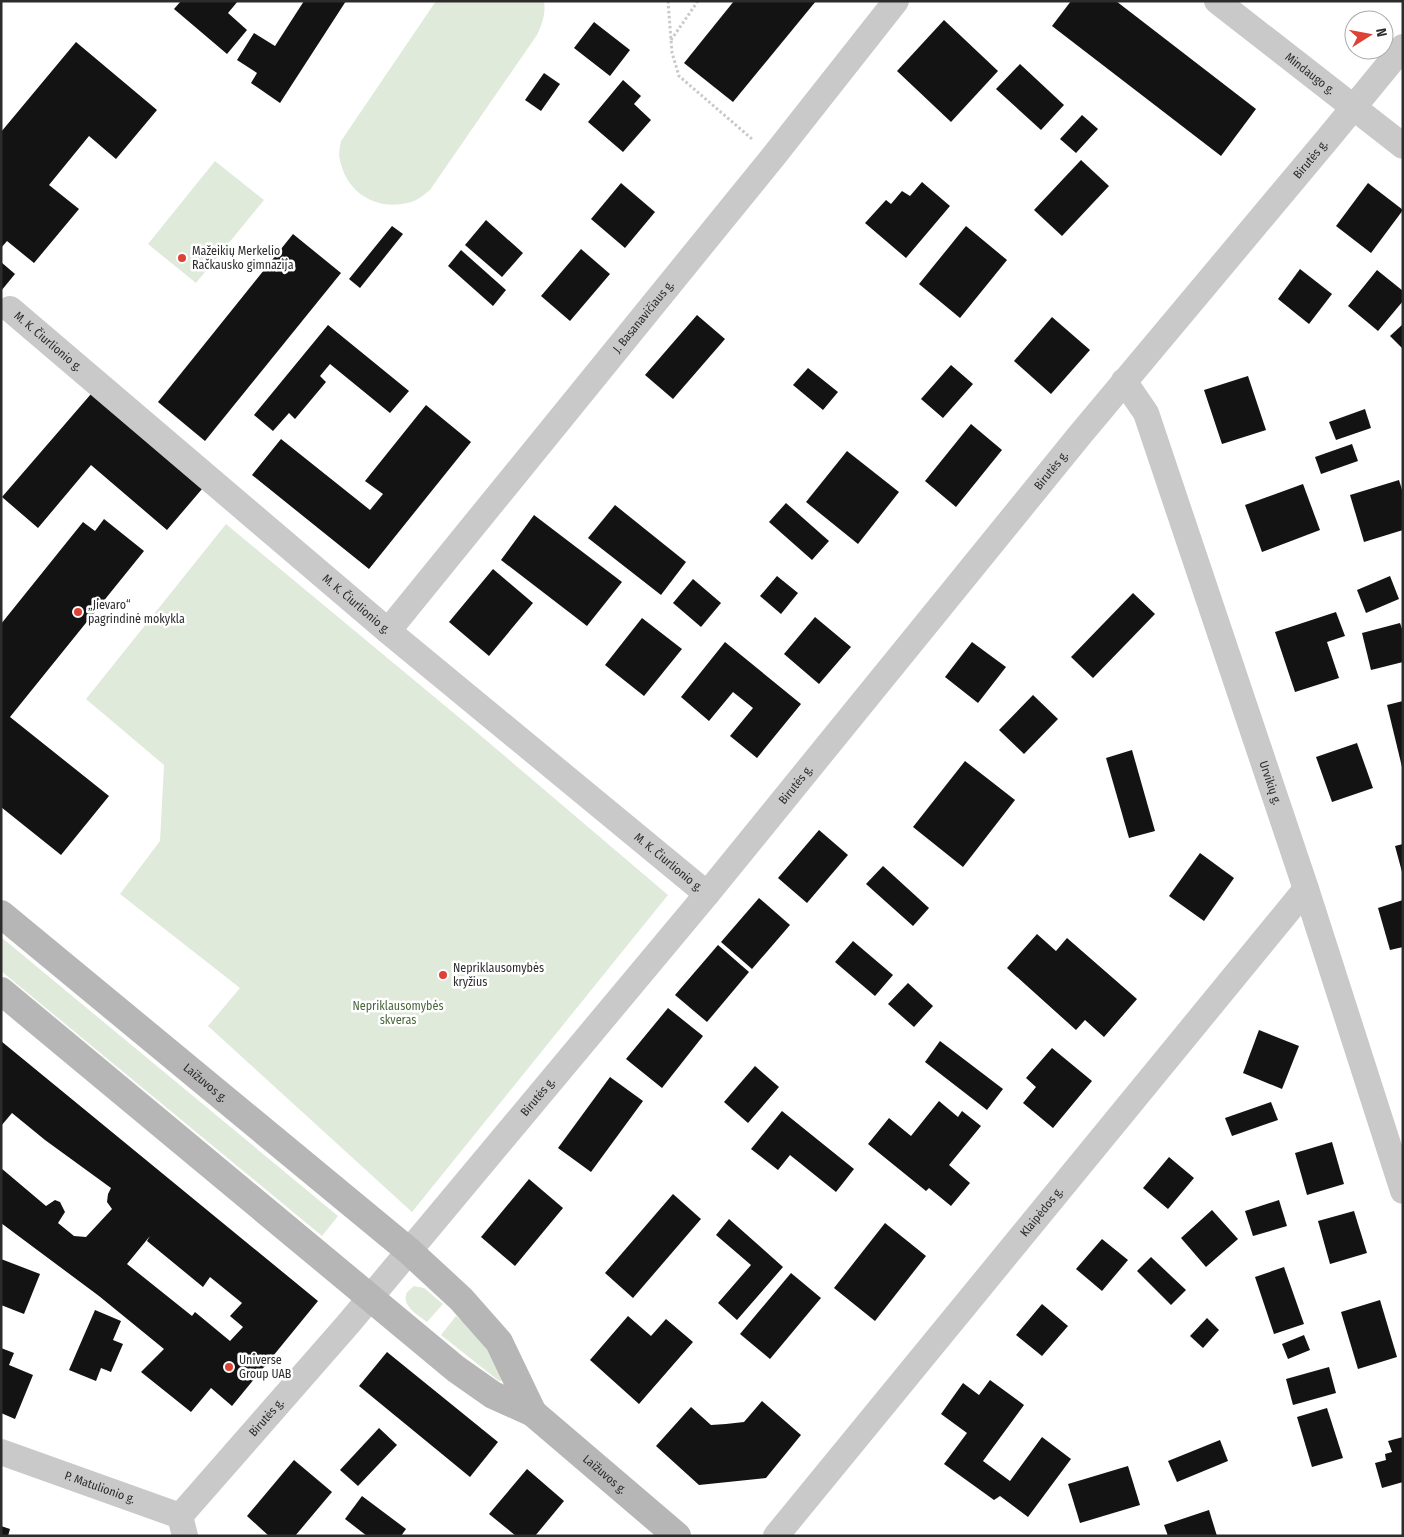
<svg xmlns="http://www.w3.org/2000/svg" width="1404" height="1537" font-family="'Fira Sans Condensed',sans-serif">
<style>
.green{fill:#e0eada}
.building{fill:#131313;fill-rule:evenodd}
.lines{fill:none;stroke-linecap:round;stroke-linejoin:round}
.path{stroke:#c9c9c9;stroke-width:3;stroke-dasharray:2.5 2.5;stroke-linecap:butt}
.minor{stroke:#c9c9c9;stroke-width:26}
.secondary{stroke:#b6b6b6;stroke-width:28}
.poi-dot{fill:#dd4235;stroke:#fff;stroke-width:2}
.labels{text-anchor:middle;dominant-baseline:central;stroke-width:5;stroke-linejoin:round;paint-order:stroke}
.street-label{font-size:12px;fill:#2c2c2c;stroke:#fff}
.poi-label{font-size:12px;fill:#2c2c2c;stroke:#fff;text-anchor:start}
.park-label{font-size:12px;fill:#49663c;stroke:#fff}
</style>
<rect width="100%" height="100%" fill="#fff"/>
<g class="green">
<path d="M436,1H544C546,14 542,24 537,35L430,190C425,194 419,199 414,201C380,213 347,195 340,160C338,154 340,147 341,141Z"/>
<polygon points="215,161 264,200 196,283 148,244"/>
<polygon points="226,524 467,724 668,895 412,1212 208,1026 240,988 120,894 160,841 164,765 86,699"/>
<polygon points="1,937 338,1216 322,1236 1,971"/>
<path d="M414,1286L424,1288L443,1304L427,1322C417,1314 401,1306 407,1292Z"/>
<polygon points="456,1316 471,1328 505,1373 504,1380 499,1381 441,1335"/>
</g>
<g class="building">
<polygon points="181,1 238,1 228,13 247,30 227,54 174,9"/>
<polygon points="304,1 346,1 280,103 251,83 257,73 237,60 254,33 275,46"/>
<polygon points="734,1 816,1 733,102 684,63"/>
<polygon points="1071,1 1116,1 1256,109 1221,156 1052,26"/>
<polygon points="944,20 998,71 951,122 897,71"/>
<polygon points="594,22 630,50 610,76 574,48"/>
<polygon points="76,42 157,110 116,159 89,136 49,185 79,209 34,263 7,241 1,248 1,132"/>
<polygon points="1020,64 1064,105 1041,130 996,89"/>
<polygon points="544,73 560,84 541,111 525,100"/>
<polygon points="623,80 641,96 634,104 651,120 623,152 588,122"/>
<polygon points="1082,115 1098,129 1076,153 1060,139"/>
<polygon points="1081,160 1109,186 1062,236 1034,210"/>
<polygon points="922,182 950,206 906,258 865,223 886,200 891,204 902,191 910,196"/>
<polygon points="621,183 655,212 625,248 591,219"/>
<polygon points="1368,183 1403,210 1371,253 1336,226"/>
<polygon points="486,220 523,253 502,277 465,245"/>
<polygon points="392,226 403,234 360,288 349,279"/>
<polygon points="966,226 1007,260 960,318 919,284"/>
<polygon points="293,234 341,273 205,441 158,402"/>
<polygon points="581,249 610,274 570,321 541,296"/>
<polygon points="461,250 506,290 493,306 448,266"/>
<polygon points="1,262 15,274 1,291"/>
<polygon points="1300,269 1332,294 1309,324 1278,299"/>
<polygon points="1377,270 1403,291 1403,301 1378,331 1348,306"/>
<polygon points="697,315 725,339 673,399 645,375"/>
<polygon points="1052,317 1090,350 1051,394 1014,361"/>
<polygon points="1403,324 1403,349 1390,336"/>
<polygon points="328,325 409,391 390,413 330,364 320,376 326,382 295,419 289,413 273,431 254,415"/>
<polygon points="951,365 973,384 943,418 921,399"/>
<polygon points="808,368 838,392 823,410 793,385"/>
<polygon points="1248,376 1266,430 1222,444 1204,390"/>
<polygon points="91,394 202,489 167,530 91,465 38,528 2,497"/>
<polygon points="426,405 471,442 369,569 252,475 281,439 370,510 383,494 365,481"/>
<polygon points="1365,409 1371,428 1336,440 1329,422"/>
<polygon points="971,424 1002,450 956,507 925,481"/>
<polygon points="1352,444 1358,461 1321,474 1315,457"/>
<polygon points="847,451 899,492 858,544 806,502"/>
<polygon points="1399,480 1403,493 1403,530 1364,542 1350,495"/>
<polygon points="1303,484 1320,530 1262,552 1245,505"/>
<polygon points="786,503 829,541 812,560 769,522"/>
<polygon points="615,505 686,562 661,595 588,538"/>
<polygon points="534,515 622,582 587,626 501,560"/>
<polygon points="104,519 144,551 10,717 109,796 61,855 1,807 1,624 83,522 95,531"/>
<polygon points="493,569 533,603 489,656 449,622"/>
<polygon points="777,576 798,593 781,614 760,596"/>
<polygon points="1390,576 1399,599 1366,613 1357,590"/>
<polygon points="693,579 721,603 701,627 673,603"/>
<polygon points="1133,593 1155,614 1093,678 1071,657"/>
<polygon points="1336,612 1345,636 1327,642 1339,678 1295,692 1275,632"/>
<polygon points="815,617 851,647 819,684 784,654"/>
<polygon points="642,618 682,649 644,696 605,665"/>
<polygon points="1400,623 1403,632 1403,662 1371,670 1362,633"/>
<polygon points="725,642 801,704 757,758 730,736 753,708 733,692 709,721 681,697"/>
<polygon points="972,642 1006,667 978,703 945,677"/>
<polygon points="1033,695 1058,719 1024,754 999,730"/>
<polygon points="1403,701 1403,767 1402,767 1387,705"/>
<polygon points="1357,743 1373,788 1332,802 1316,757"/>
<polygon points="1132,750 1155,831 1129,838 1106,758"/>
<polygon points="965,761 1015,800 963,867 913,827"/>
<polygon points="819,830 848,855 807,903 778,878"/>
<polygon points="1403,844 1403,872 1402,872 1395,846"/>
<polygon points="1200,853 1234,878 1204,921 1169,896"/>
<polygon points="883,866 929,908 913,926 866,884"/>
<polygon points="759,898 790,925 752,969 721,942"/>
<polygon points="1403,900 1403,947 1390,950 1378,908"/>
<polygon points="1037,934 1056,951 1067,938 1137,999 1104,1037 1085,1020 1076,1030 1007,968"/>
<polygon points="853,941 893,975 875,996 835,962"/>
<polygon points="718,945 749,972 707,1022 675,995"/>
<polygon points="908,983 933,1006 914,1027 888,1004"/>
<polygon points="668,1008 703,1036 662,1088 626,1059"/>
<polygon points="1259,1030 1299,1046 1282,1089 1243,1073"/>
<path d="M1,1041L318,1301L232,1406L211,1388L191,1412L141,1372L164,1349L99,1296L1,1223V1168L46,1206L55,1200L60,1202L65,1212L58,1223L74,1236L86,1237L112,1209L107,1202L108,1194L111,1188L45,1140L12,1113L1,1126ZM150,1236L147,1241L203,1287L210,1277L242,1303L230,1316L243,1327L230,1341L195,1312L192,1316L127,1264Z"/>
<polygon points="940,1041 1003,1089 987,1110 925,1062"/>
<polygon points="1052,1048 1092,1081 1053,1128 1023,1103 1036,1087 1026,1078"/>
<polygon points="755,1066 779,1087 748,1123 724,1102"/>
<polygon points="610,1077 643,1101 591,1172 558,1148"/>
<polygon points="939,1101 958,1117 962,1111 981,1126 949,1165 970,1183 951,1206 929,1188 926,1191 868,1144 889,1118 911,1136"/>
<polygon points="1271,1102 1278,1120 1232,1136 1225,1118"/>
<polygon points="782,1111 854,1169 836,1192 790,1155 778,1170 751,1149"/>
<polygon points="1332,1142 1344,1184 1307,1195 1295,1153"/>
<polygon points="1169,1157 1194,1178 1168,1209 1143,1188"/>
<polygon points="529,1179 563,1208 515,1266 481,1237"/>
<polygon points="673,1194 701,1219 633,1298 605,1273"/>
<polygon points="1279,1200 1287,1226 1253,1236 1245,1211"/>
<polygon points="1212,1210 1238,1239 1206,1267 1181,1238"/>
<polygon points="1354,1211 1367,1253 1330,1264 1318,1221"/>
<polygon points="729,1219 783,1267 737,1320 718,1303 751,1265 716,1235"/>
<polygon points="885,1223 926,1256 875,1321 834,1288"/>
<polygon points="1102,1239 1128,1260 1102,1291 1076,1269"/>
<polygon points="1151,1257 1186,1290 1171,1305 1137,1271"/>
<polygon points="1,1259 40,1274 24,1314 1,1305"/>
<polygon points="1284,1267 1304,1324 1274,1334 1255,1277"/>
<polygon points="791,1273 821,1298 770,1359 740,1334"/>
<polygon points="1380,1300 1397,1357 1358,1369 1341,1312"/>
<polygon points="1042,1304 1068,1326 1042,1356 1016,1335"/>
<polygon points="95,1310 121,1321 113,1340 123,1344 111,1372 101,1368 96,1381 69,1370"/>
<polygon points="628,1316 651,1336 666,1319 693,1342 639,1404 590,1360"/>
<polygon points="1207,1318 1219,1330 1203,1348 1190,1336"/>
<polygon points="1304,1335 1310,1350 1288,1359 1282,1344"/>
<polygon points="1,1348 14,1353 9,1365 33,1375 15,1419 1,1413"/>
<polygon points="387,1352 498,1442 470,1477 359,1386"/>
<polygon points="1329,1367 1336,1393 1293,1405 1286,1379"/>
<polygon points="990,1380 1024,1405 983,1461 1010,1481 1042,1437 1071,1459 1028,1517 1000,1496 994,1500 944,1464 967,1433 941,1414 963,1383 979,1395"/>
<polygon points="762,1401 801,1435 766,1478 699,1485 656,1446 691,1407 711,1425 726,1424 744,1422"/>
<polygon points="1327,1408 1343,1458 1312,1467 1297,1417"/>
<polygon points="379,1428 397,1445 358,1486 340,1470"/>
<polygon points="1403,1437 1403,1482 1382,1488 1375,1463 1386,1460 1385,1454 1392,1452 1388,1441"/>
<polygon points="1220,1440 1228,1461 1177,1482 1168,1461"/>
<polygon points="294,1460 332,1492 295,1536 269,1536 247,1516"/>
<polygon points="1128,1466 1140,1505 1080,1523 1068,1484"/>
<polygon points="527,1469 564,1501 535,1536 516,1536 489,1514"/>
<polygon points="362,1496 406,1529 401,1536 367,1536 345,1519"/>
<polygon points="1209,1510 1217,1536 1168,1536 1164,1525"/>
<polygon points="1,1526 10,1529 8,1536 1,1536"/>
</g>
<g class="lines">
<g class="path">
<polyline points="668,1 672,53 679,76 752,139"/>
<polyline points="671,40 698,1"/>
</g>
<g class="minor">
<path id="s1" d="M1217,1L1403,146"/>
<path id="s2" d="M10,309L388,631L707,894"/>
<path id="s3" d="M1124,381L1146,413L1306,889L1403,1191"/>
<path id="s4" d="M388,631L773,157L896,1"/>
<path id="s5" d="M1,1452L180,1516L185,1536"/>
<path id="s6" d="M180,1516L349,1323L707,894L1079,436L1330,136L1403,47"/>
<path id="s7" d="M776,1536L1306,889"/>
</g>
<g class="secondary">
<path id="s8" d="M1,914L409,1251L461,1299L499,1342L533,1413"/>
<path id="s9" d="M1,991L456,1369L493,1395L533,1413L677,1536"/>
</g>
</g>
<g class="poi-dot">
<circle cx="182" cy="258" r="5"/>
<circle cx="78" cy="612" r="5"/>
<circle cx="443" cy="975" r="5"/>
<circle cx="229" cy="1367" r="5"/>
</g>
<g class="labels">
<g class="street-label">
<text stroke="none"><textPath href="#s1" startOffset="118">Mindaugo g.</textPath></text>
<text stroke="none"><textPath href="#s6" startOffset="1766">Birutės g.</textPath></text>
<text stroke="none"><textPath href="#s4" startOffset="405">J. Basanavičiaus g.</textPath></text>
<text stroke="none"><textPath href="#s2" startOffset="50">M. K. Čiurlionio g.</textPath></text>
<text stroke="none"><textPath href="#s6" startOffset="1361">Birutės g.</textPath></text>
<text stroke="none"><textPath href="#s2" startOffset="455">M. K. Čiurlionio g.</textPath></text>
<text stroke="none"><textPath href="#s3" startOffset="429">Urvikių g.</textPath></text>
<text stroke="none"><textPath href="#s6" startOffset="956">Birutės g.</textPath></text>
<text stroke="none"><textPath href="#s2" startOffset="860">M. K. Čiurlionio g.</textPath></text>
<text stroke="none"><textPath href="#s8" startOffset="265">Laižuvos g.</textPath></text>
<text stroke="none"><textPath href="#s6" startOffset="551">Birutės g.</textPath></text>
<text stroke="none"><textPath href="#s7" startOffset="419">Klaipėdos g.</textPath></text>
<text stroke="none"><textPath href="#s6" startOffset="131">Birutės g.</textPath></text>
<text stroke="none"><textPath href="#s9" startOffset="775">Laižuvos g.</textPath></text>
<text stroke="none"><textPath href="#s5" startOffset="105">P. Matulionio g.</textPath></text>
</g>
<g class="poi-label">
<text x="192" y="251">Mažeikių Merkelio<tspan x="192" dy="14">Račkausko gimnazija</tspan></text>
<text x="88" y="605">„Jievaro“<tspan x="88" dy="14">pagrindinė mokykla</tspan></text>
<text x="453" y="968">Nepriklausomybės<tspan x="453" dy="14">kryžius</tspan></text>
<text x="239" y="1360">Universe<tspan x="239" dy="14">Group UAB</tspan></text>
</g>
<g class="park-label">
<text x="398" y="1006">Nepriklausomybės<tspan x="398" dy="14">skveras</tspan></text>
</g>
</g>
<rect width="1404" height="1537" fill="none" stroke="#2c2c2c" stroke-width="5"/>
<g transform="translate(1369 35) rotate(79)"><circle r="24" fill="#ffffff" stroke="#ababab"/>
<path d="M0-4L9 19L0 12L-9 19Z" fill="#dd4235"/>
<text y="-8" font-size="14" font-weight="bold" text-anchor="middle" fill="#2c2c2c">N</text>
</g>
</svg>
